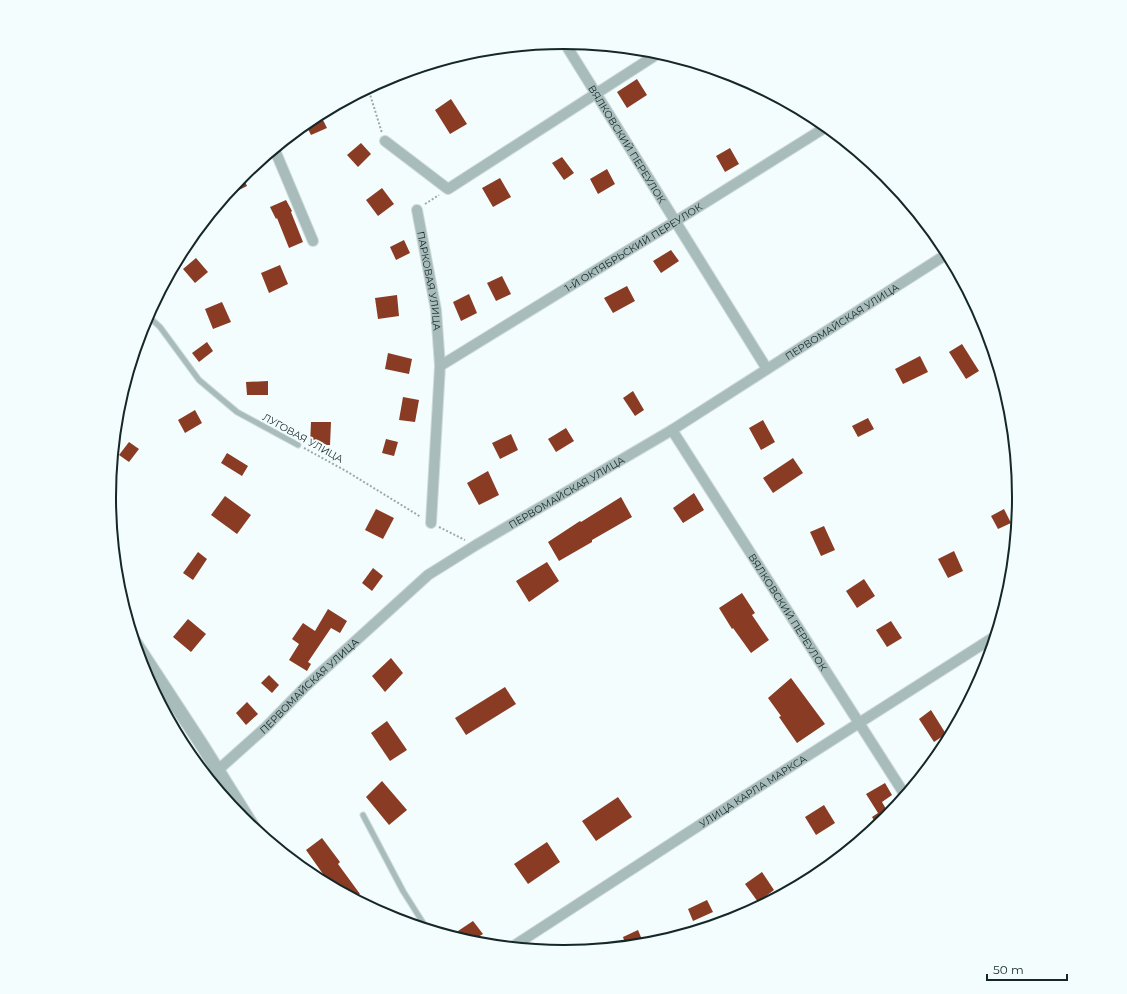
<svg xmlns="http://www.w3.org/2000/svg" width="1127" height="994" font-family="Montserrat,sans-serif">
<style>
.building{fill:#893b24}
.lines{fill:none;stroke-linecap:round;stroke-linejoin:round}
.service-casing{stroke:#d0dbdb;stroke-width:7}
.minor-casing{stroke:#d0dbdb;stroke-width:12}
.tertiary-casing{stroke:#d0dbdb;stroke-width:15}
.path{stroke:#9da9aa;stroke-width:2;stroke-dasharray:2 2;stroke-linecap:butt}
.service{stroke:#a8bcbc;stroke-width:5}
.minor{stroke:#a8bcbc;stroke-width:10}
.tertiary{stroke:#a8bcbc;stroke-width:13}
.labels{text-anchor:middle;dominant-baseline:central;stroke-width:4;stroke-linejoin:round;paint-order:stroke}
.street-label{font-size:10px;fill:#152728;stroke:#f4fdfd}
.rim{fill:none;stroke:#152728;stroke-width:2}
</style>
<rect width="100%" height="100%" fill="#f4fdfd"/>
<g class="building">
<polygon points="637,79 647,95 627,108 617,92"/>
<polygon points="451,99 467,124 450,134 435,110"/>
<polygon points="320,114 327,128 311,135 305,123 311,119"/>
<polygon points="361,143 371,154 358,167 347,155"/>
<polygon points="730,148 739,164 725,172 716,156"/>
<polygon points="562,157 574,173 564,180 552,163"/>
<polygon points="607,169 615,184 598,194 590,179"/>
<polygon points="242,175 247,186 237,191 234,184"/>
<polygon points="500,178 511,197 493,207 482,188"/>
<polygon points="382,188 394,204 378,216 366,200"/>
<polygon points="286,200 292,211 291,212 303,242 289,248 277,218 276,219 270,207"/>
<polygon points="404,240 410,253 396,260 390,247"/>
<polygon points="671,250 679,261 661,273 653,261"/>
<polygon points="196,258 208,272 195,283 183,269"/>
<polygon points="280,265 288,284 269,293 261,273"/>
<polygon points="502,276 511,294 496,301 487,283"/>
<polygon points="627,286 635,301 613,313 604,298"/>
<polygon points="469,294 477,313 461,321 453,302"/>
<polygon points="397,295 399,316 378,319 375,298"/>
<polygon points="222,302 231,322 213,329 205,309"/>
<polygon points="207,342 213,351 199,362 192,353"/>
<polygon points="962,344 979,371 966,379 949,352"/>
<polygon points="388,353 412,359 409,374 385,369"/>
<polygon points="920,356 928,372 903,384 895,369"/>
<polygon points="268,381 268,395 247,395 246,382"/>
<polygon points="633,391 644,410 635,416 623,398"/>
<polygon points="403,397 419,400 415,422 399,420"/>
<polygon points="195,410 202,423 185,433 178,420"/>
<polygon points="868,418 874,429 858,437 852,426"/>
<polygon points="763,420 775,442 761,450 749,428"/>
<polygon points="311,422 331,422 330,445 310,445"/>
<polygon points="566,428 574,441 556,452 548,439"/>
<polygon points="511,434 518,450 500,459 492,443"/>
<polygon points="386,439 398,442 394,456 382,453"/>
<polygon points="129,442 139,449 129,462 119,455"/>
<polygon points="227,453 248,466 242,476 221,463"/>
<polygon points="793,458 803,473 773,493 763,478"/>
<polygon points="488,471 499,495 479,505 467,483"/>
<polygon points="694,493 704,510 683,523 673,508"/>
<polygon points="225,496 251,515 237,534 211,515"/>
<polygon points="621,497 632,517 592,540 592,542 559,561 548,542 580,521 581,522"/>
<polygon points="376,509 394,518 383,539 365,530"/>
<polygon points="1004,509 1011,523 998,529 991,516"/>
<polygon points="824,526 835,550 821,556 810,532"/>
<polygon points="954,551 963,571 948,578 938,559"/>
<polygon points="198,552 207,559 193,580 183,573"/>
<polygon points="547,562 559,581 529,602 516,581"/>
<polygon points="373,568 383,576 372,591 362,583"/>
<polygon points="864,579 875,596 857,608 846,591"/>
<polygon points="742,593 755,613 752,615 769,640 751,653 733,628 732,629 719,608"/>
<polygon points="328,609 347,621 340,633 331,628 308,662 311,664 307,671 289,660 299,644 292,639 303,623 315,631"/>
<polygon points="188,619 206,634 191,652 173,637"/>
<polygon points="891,621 902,638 887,647 876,630"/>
<polygon points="391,658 403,673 385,692 372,676"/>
<polygon points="269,675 279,685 272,693 261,683"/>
<polygon points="791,678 825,724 797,743 779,717 781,716 768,698"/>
<polygon points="505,687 516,704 466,735 455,718"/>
<polygon points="247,702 258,714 246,725 236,713"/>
<polygon points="931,710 946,734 934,742 919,719"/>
<polygon points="387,721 407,750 390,761 371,733"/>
<polygon points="382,781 407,810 389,825 366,797"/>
<polygon points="885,783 892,795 882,802 889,814 885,819 877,825 872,817 878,813 866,794"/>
<polygon points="618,797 632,817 596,841 582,821"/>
<polygon points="824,805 835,823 816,835 805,817"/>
<polygon points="322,838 340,862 338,864 360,894 354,898 324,883 328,881 306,850"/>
<polygon points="547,842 560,862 528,884 514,864"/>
<polygon points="762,872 774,890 758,902 745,884"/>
<polygon points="707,900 713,912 693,921 688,909"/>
<polygon points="473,921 483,934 470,942 464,940 458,931"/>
<polygon points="638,930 643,942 636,945 626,946 623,937"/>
</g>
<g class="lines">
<g class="service-casing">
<g id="service">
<polyline points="147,315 160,327 199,380 237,412 298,445"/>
<polyline points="363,815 403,891 427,929"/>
</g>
</g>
<g class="minor-casing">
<g id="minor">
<path id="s1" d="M564,42L767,369"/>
<polyline points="385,141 448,189 659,53"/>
<polyline points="274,148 313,241"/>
<path id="s2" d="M417,210L436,310L440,366L431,523"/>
<path id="s3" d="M440,366L676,221L826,127"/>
<path id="s4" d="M672,430L905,795"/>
<path id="s5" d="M218,770L266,727L306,686L428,575L476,545L672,430L947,254"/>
<path id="s6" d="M512,947L746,795L994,637"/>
</g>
</g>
<g class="tertiary-casing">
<polyline id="tertiary" points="134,641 202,745 255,830"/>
</g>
<g class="path">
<polyline points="368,88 382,133"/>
<polyline points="425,204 439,195"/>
<polyline points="304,448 346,471 421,517"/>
<polyline points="439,527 465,540"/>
</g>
<use href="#service" class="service"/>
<use href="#minor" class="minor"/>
<use href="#tertiary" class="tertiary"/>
</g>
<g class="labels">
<g class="street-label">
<text stroke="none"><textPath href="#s1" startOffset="120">ВЯЛКОВСКИЙ ПЕРЕУЛОК</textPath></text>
<text stroke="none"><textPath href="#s3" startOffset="227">1-Й ОКТЯБРЬСКИЙ ПЕРЕУЛОК</textPath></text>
<text stroke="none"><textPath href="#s2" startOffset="72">ПАРКОВАЯ УЛИЦА</textPath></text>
<text stroke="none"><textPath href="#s5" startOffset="772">ПЕРВОМАЙСКАЯ УЛИЦА</textPath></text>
<text transform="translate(303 438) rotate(29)">ЛУГОВАЯ УЛИЦА</text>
<text stroke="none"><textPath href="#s5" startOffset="448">ПЕРВОМАЙСКАЯ УЛИЦА</textPath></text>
<text stroke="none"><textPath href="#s4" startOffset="216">ВЯЛКОВСКИЙ ПЕРЕУЛОК</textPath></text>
<text stroke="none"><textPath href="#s5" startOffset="124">ПЕРВОМАЙСКАЯ УЛИЦА</textPath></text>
<text stroke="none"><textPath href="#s6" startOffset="287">УЛИЦА КАРЛА МАРКСА</textPath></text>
</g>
</g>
<path d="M0 0H1127V994H0ZM116 497a448 448 0 1 1 896 0a448 448 0 1 1-896 0Z" fill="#f4fdfd" fill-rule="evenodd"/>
<path class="rim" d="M116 497a448 448 0 1 1 896 0a448 448 0 1 1-896 0Z"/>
<path d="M987 974v6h80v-6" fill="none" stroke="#152728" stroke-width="2"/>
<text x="993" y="974" font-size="12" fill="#152728" stroke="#f4fdfd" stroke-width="3" paint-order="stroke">50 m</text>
</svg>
